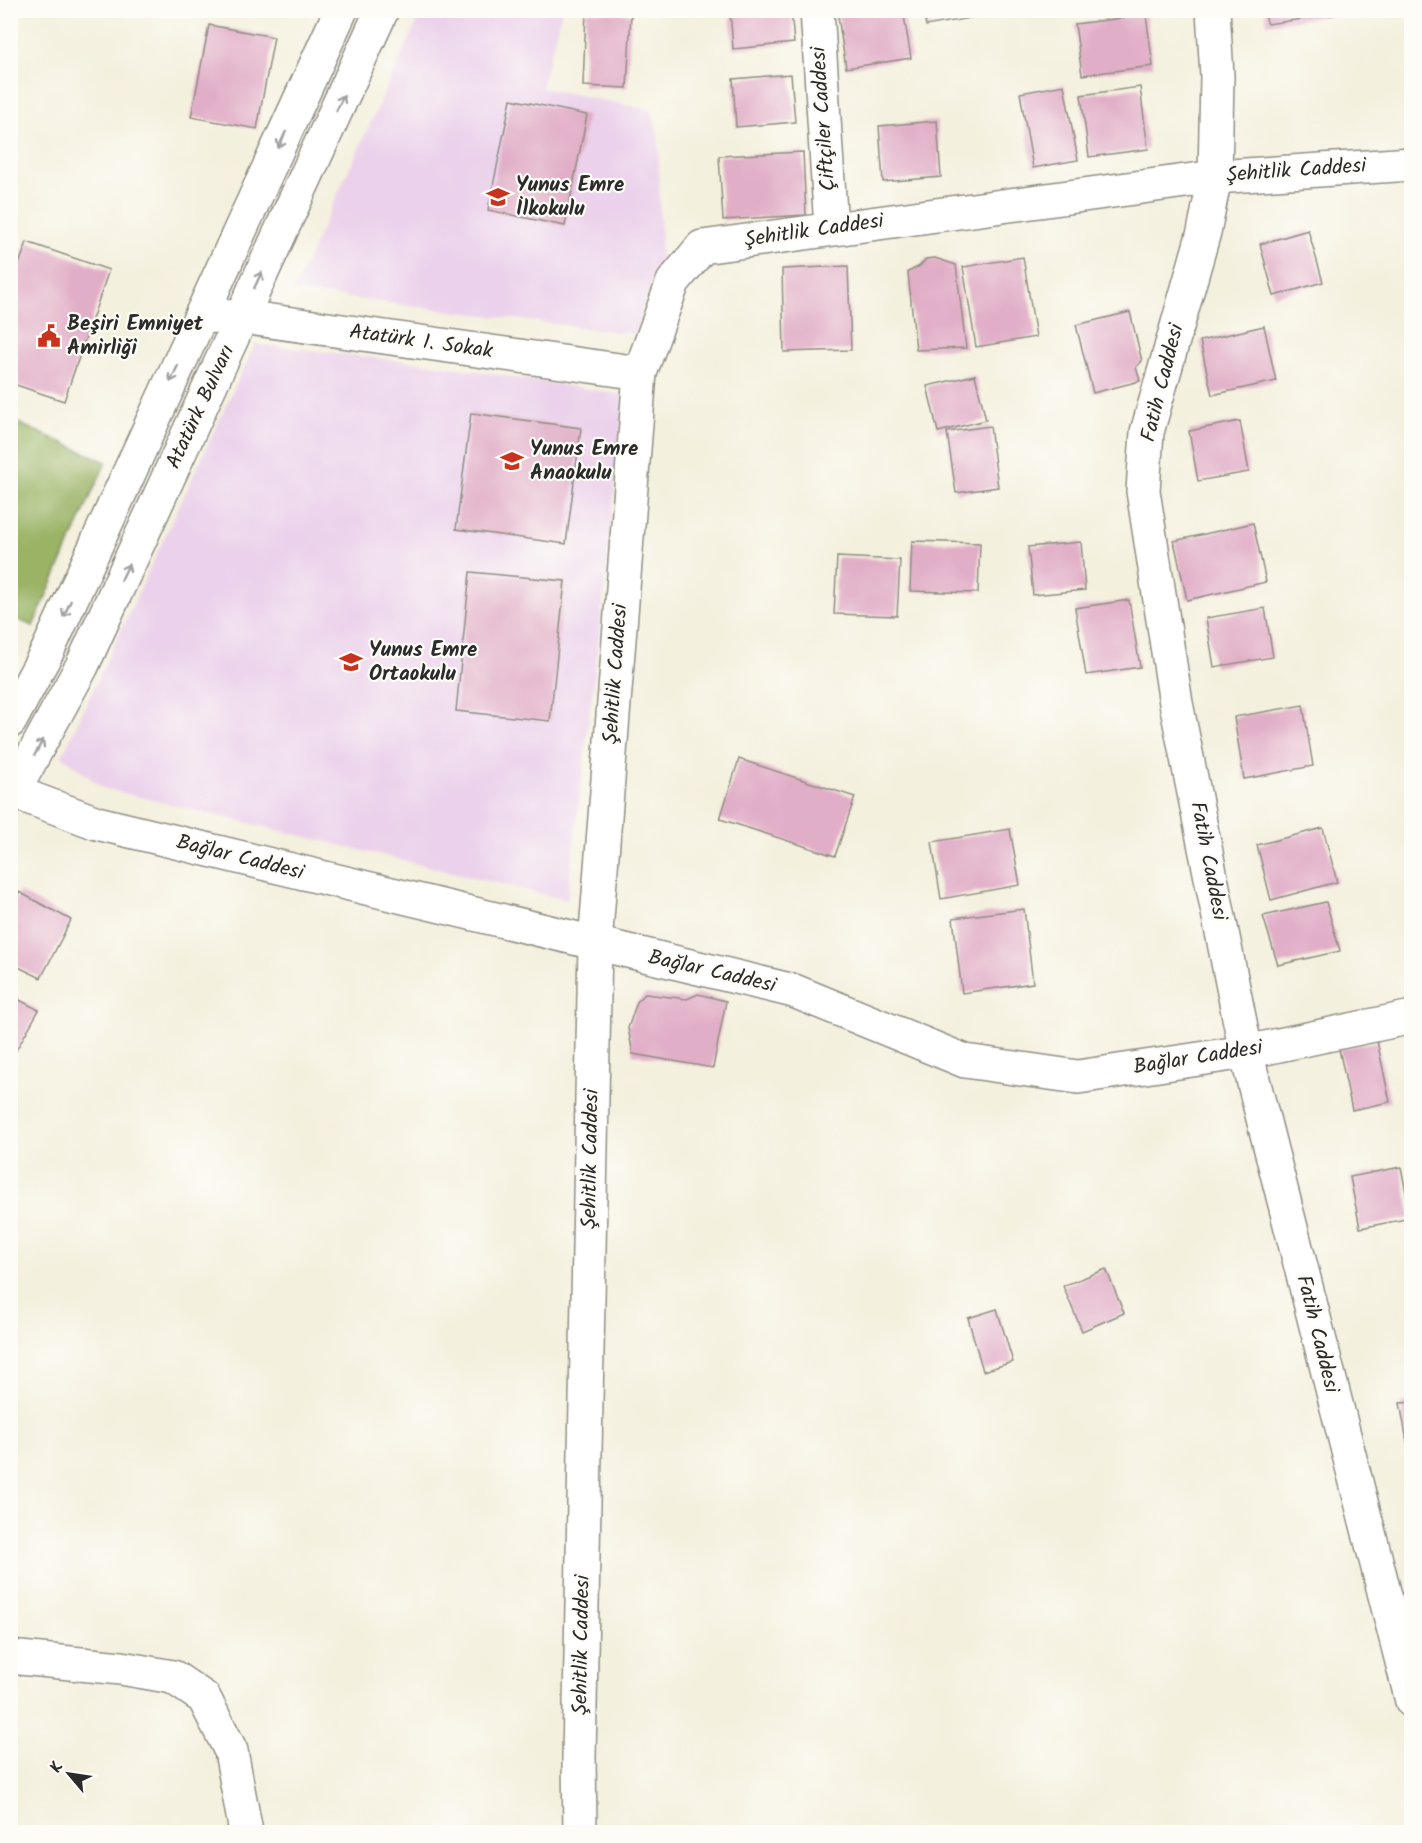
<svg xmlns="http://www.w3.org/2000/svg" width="1422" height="1843" font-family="Kalam,sans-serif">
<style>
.built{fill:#ebd1eb}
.forest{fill:#9ab365;stroke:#626f48;stroke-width:1.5}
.building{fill:#e1aec7}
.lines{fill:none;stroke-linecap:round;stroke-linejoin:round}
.minor-casing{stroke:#908e84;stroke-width:36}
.tertiary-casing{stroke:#908e84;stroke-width:36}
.secondary-casing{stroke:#908e84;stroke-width:36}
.minor{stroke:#fff;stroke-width:33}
.tertiary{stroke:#fff;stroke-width:33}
.secondary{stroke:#fff;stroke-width:33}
.oneway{stroke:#a0a0a0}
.labels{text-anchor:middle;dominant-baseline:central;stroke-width:4.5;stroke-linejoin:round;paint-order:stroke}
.street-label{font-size:21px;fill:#2b2b2b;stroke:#fdfcf7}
.poi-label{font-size:21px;font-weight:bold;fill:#2b2b2b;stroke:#fdfcf7;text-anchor:start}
</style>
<rect width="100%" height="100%" fill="#fdfcf7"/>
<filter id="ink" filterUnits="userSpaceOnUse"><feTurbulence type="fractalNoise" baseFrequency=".0167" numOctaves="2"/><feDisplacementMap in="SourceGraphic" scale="12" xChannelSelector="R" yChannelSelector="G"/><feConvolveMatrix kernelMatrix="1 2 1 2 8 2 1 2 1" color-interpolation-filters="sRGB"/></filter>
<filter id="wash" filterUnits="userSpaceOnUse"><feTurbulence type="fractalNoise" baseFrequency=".008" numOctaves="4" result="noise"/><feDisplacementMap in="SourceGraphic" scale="24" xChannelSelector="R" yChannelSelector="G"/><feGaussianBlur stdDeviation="1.35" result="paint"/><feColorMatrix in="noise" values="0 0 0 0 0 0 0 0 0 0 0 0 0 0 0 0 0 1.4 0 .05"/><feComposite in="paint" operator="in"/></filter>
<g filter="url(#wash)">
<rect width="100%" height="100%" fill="#f4f0de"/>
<g class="built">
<polygon points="422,11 562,11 541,88 651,110 658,135 661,258 635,334 293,291"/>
<polygon points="255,344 438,365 624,395 607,568 567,900 103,788 62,756"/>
</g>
<polygon class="forest" points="11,420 106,462 33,626 11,617"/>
<g id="blocks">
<g class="building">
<polygon points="730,10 791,10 794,43 733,49"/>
<polygon points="874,10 903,10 911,58 846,68 838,16"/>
<polygon points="923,10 980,10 981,16 926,26"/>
<polygon points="1265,10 1353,10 1353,12 1267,24"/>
<polygon points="586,11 631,14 627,88 583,86"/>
<polygon points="1146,15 1153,66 1082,75 1075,24"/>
<polygon points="209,25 274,37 257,129 191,117"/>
<polygon points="791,74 795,122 736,127 733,79"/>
<polygon points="1064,85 1078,160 1033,168 1020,93"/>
<polygon points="1140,87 1148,149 1089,157 1081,95"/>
<polygon points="511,99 587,115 565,226 488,210"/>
<polygon points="937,121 941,177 883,182 879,126"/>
<polygon points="803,152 806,215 723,220 719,156"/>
<polygon points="1308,230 1323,282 1274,296 1260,244"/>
<polygon points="27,242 109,270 64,401 10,383 10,289"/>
<polygon points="1023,257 1036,337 976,347 963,267"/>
<polygon points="935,258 956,265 966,348 916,350 908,272 920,266 926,259"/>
<polygon points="848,266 851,350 784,352 782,269"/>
<polygon points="1130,312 1142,361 1136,367 1140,381 1093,393 1076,325"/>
<polygon points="1264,326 1276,381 1212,395 1200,341"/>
<polygon points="975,375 986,420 938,432 927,386"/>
<polygon points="471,413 581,428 566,544 456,529"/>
<polygon points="1240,421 1249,472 1198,481 1189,431"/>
<polygon points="990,426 998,487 956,493 947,432"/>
<polygon points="1253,523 1266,582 1187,600 1174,541"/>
<polygon points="912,541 980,543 978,593 910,591"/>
<polygon points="1081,542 1085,590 1033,595 1028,547"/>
<polygon points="837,557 900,560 897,616 834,614"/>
<polygon points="470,572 565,581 550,721 456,711"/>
<polygon points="1129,600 1140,667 1086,675 1075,608"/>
<polygon points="1265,608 1273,657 1214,667 1206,618"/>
<polygon points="1303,705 1313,766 1244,779 1234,717"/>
<polygon points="739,759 855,797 835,856 720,819"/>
<polygon points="1323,828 1337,882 1271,900 1257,845"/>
<polygon points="1010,829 1020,885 941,899 932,842"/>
<polygon points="19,892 71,920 41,978 10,963 10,909"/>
<polygon points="1326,902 1340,951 1278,965 1263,916"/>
<polygon points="1024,909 1033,983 962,993 953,918"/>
<polygon points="645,994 687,999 698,994 726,1001 713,1068 633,1054 628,1028 637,1002"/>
<polygon points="10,995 39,1010 10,1061"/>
<polygon points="1377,1041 1390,1102 1352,1110 1339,1049"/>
<polygon points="1401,1167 1411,1218 1360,1228 1350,1177"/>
<polygon points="1106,1269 1124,1313 1082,1331 1063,1286"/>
<polygon points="997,1309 1013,1362 983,1371 968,1318"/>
<polygon points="1412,1402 1412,1446 1408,1447 1400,1403"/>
</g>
</g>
</g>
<g filter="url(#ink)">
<use href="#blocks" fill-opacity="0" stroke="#908e84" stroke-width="1.5"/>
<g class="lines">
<g class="minor-casing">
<g id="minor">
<polyline points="201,316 242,317 640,373"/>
<polyline points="10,1657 121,1668 173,1677 204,1698 231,1751 246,1832"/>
</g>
</g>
<g class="tertiary-casing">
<g id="tertiary">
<polyline points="817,10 831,228"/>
<polyline points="1213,10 1217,76 1215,177 1204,232 1147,432 1143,491 1176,703 1246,1052 1412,1701"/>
<polyline points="14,792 97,823 794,991 965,1061 1078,1077 1246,1052 1412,1017"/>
<polyline points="580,1832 579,1757 595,944 640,373 673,282 702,247 1215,177 1412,164"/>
</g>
</g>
<g class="secondary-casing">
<g id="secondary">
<polyline points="10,721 48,650 341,10"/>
<polyline points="10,798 82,666 382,10"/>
</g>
</g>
<use href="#minor" class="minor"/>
<use href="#tertiary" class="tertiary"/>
<use href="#secondary" class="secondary"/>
</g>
<defs><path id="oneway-shaft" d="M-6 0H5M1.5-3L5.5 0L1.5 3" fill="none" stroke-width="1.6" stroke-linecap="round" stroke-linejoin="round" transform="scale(1.5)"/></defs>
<g class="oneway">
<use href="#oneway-shaft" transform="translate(340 103) rotate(-65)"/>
<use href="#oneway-shaft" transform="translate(282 140) rotate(115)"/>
<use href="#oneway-shaft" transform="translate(258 280) rotate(-65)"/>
<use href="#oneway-shaft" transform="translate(174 374) rotate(115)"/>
<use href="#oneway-shaft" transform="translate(125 572) rotate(-65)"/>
<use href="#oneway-shaft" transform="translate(67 609) rotate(115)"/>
<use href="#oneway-shaft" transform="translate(39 747) rotate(-61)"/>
</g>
</g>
<defs>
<g id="school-bare" transform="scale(1.8)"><path d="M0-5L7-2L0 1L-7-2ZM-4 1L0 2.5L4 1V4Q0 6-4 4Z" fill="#c8321e" stroke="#fdfcf7" stroke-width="2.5" paint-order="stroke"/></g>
<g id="civic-bare" transform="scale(1.8)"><path d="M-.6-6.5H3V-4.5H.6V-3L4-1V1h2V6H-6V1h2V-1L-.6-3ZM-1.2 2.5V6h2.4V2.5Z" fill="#c8321e" stroke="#fdfcf7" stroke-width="2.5" paint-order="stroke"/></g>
</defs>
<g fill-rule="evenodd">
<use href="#school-bare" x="498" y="197"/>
<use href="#civic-bare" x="49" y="336"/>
<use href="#school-bare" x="512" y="461"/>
<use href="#school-bare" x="351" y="662"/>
</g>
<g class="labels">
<g class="street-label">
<text transform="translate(824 119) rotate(-94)">Çiftçiler Caddesi</text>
<text transform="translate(1296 171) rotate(-4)">Şehitlik Caddesi</text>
<text transform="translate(814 231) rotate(-8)">Şehitlik Caddesi</text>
<text transform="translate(421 342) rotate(8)">Atatürk 1. Sokak</text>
<text transform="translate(1163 383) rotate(-76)">Fatih Caddesi</text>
<text transform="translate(201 407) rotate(-65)">Atatürk Bulvarı</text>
<text transform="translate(616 674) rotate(-86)">Şehitlik Caddesi</text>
<text transform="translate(240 858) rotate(14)">Bağlar Caddesi</text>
<text transform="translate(1208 861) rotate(79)">Fatih Caddesi</text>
<text transform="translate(712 972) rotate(13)">Bağlar Caddesi</text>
<text transform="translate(1198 1058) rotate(-9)">Bağlar Caddesi</text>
<text transform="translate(591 1159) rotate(-89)">Şehitlik Caddesi</text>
<text transform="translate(1317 1334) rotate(76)">Fatih Caddesi</text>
<text transform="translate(582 1645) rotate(-89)">Şehitlik Caddesi</text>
</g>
<g class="poi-label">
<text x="516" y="185">Yunus Emre<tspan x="516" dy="24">İlkokulu</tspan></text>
<text x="67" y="324">Beşiri Emniyet<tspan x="67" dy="24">Amirliği</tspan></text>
<text x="530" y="449">Yunus Emre<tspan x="530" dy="24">Anaokulu</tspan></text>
<text x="369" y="650">Yunus Emre<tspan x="369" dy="24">Ortaokulu</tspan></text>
</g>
</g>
<rect width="1422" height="1843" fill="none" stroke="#fdfcf7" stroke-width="36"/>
<g transform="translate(69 1774) rotate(299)" stroke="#fdfcf7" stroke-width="4.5" paint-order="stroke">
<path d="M0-4.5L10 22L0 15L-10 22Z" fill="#2b2b2b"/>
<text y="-9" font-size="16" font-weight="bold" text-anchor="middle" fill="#2b2b2b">K</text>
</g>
</svg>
